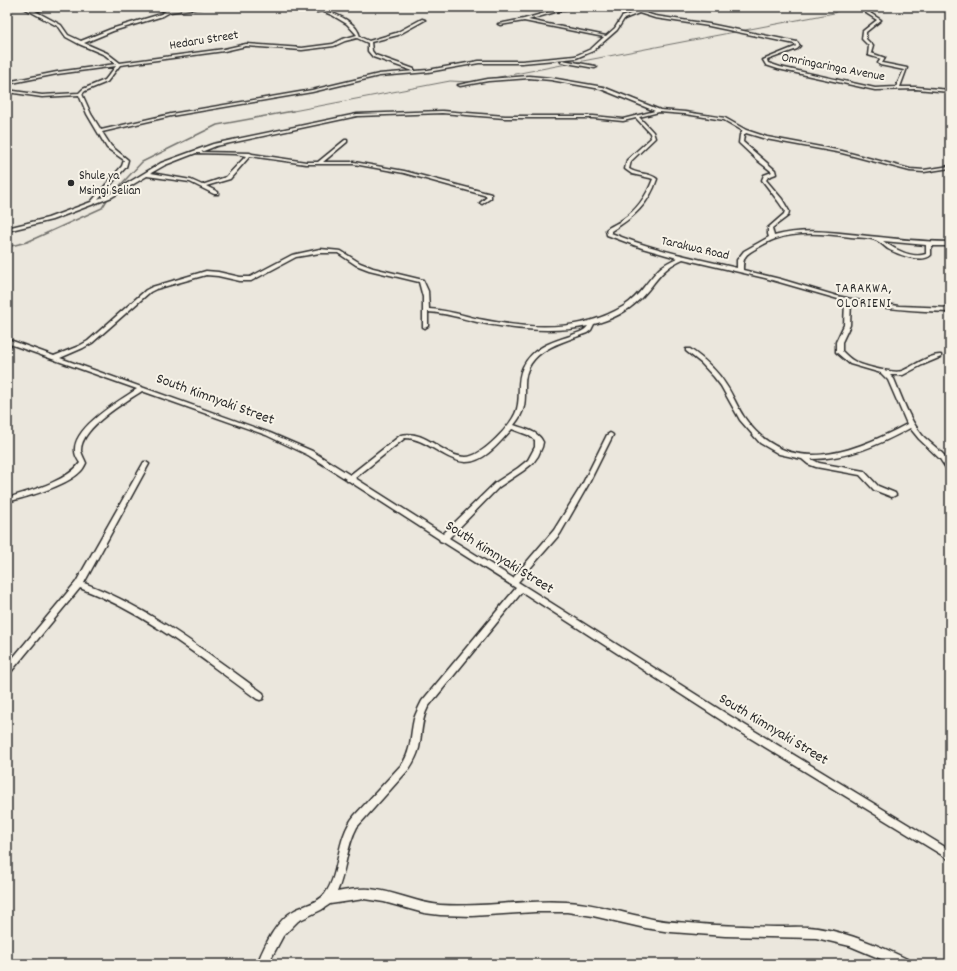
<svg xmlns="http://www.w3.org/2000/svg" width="957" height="971" font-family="Dekko,sans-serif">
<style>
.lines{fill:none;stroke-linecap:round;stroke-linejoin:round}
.stream-far1{stroke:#72716c;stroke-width:1}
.stream{stroke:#72716c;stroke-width:1.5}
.minor-casing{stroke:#2b2b2b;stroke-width:3}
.minor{fill:#f7f3e8;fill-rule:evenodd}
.poi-dot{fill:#2b2b2b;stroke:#f7f3e8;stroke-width:1.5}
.labels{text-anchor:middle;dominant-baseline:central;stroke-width:4;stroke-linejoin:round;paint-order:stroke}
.far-street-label{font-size:13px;fill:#2b2b2b;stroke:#f7f3e8}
.far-poi-label{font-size:13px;fill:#2b2b2b;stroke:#f7f3e8;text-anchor:start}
.far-neighbourhood-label{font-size:13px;letter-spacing:1px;fill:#2b2b2b;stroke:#f7f3e8}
.street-label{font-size:15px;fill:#2b2b2b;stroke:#f7f3e8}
</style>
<rect width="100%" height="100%" fill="#ebe7dd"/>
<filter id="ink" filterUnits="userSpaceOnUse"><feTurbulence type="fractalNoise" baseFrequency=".025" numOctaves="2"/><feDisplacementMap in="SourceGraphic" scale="8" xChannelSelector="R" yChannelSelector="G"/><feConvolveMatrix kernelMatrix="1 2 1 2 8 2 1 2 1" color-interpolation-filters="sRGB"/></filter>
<g filter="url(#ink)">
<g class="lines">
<polyline class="stream-far1" points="288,112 450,81 470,82 499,77 834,13 844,7"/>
<g class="stream">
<polyline points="113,193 142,162 217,125 293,111"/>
<polyline points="7,247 27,242 102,208 107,200"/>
</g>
<g class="minor-casing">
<g id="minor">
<path d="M22,7H26L32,10L54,7L35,11L61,25L68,35L81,41L111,29L161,14L166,11L148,7H155L169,10L207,7L170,12L163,16L113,31L84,43L107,53L120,63L224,49L246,44L302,48L333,44L343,39L357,35L347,24L332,15L322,11L317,12L291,7L317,10L328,7H334L325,10C338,15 357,22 360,37L369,41L396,33L422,19L425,20L398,35L371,42L372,51L375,55L414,69V71H413L373,57L368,51V43L357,38L345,41L334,46L302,50L246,46L224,51L120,65L107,82L85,91L82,94L91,114L101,130L171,114L312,90L379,74L428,70L479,61H522L575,56L591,49L604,37L524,21L500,25L498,24L524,19L566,7H572L528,20L606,36L615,28L622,17L636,12L621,7H626L655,16L709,24L797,42L800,46L797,49L767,60L768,63L780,67L875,88L896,87L904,70L880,65L878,63L881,59L868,55L869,46L862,39L863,31L877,20L866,13L871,7H875L870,13L881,20L866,32V39L873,46L871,53L885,58L882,63L907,68L900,87H916L950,90V92L916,89L875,90L778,69L766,65L763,60L795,47L796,46L795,44L709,26L655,18L639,13L624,19L617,30L593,51L576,58L522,63H479L428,72L379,76L312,92L171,116L102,132L111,146L128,160L126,167L98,199L108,195L161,163L213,144L357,114L442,111L505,116H593L623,119L655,111L601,89L551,80L529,78L488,81L460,86L458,85L488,79L529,76L551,78L603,87L660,110L685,112L725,118L746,130L767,137L842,151L910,169L924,170L950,166V168L924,172L910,171L842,153L766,139L746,133L744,135L743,142L775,170L776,174L768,177L766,180L782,199L789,211L788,216L772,228L774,236C803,228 829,232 859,235C889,238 919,242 950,242V246H931V255C922,264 897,254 888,249C884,246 879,241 875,240C869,237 858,238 851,237C826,234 799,231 775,239C769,241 764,244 759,247C746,254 743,255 743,270L780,279L837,296L861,301L899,306L950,308V312C917,311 883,309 851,302L850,325L842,342V351C846,355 850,359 854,361C861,366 894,374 902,371C912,367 930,354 941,355V357L922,365L903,375H890L894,379C902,398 909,419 922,435C933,447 950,454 950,471H948L940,459L919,439L910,428C879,445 847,459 811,459L819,463L864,471L878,486L895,493L896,495L892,497L874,490L860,475L816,467L808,464L802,459L779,454L760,443L740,420L721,386L714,377L701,363L686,351V349H690C704,359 717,370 726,385C733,395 737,407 744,417C787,479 853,453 907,424L888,380L881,373L850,364L836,352V342L844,325L845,301L765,278L683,259C659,270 657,282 640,299C628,311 611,320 594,324L591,330L587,333C561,343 525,350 525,385C525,402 526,411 514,425C525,429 538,431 543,442L542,447L538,456L533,463L523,471L499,487L449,538L513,578L554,530L582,485L607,435L610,433L612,434L613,435L588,485L560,534L518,582L730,716L950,850V860L724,722L522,592L428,707C421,720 422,734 419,748C417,756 413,763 409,769L357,827C346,847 346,872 337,892C348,890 359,888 370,889C394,891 416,903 440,905C483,908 525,899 567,902C593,903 618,912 644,917C658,921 673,922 689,923C718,926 747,926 776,927C790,927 805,926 818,928C850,933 880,946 909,960L910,964H893L850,946L816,938L725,936L671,932L645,928L593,916L567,912H535L472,916L440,915L424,913L384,902L364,899L330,904L321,910L298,921L283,936L268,964H257C265,945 276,920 295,910C305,905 318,903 325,894C341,872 335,839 355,815L403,763C412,748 410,736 414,719C416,713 419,707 422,701L516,588L443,542L440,541L439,539L349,481H347L346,479L308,455L266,435L142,391C125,402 80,428 81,451C82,455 85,460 86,463C85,465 83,469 81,471C67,486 27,497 7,502V498C29,491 66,482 80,463C78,460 75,455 75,451C73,427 119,401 137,389L7,343V339L54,356L79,346L88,341L146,290L152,287L206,271L218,272L240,277H250L292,255L320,249L341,251L360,263L373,268L423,280L428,291L429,309C446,310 462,315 479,319C528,329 580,333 624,306C639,297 647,281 659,269C664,264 671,261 677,258L642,248L607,235L606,230C610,226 617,224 622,220C636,211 647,195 653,179L650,178L632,174L625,169L627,160L651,138L650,133L636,118L623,121L593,118H505L442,113L357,116L216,146L201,152L250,153L252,154L306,162H318L345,140H347V142L323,162H354L404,171L491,194V198L482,204L480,203L487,197V196L404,173L354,164H306L250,156L230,179L206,186L218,192V194H214L190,182L147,176L112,197L52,220L7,231V228L48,218L91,202L122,166L124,160L107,148L87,114L79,95L42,97L7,92V90L42,95L79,93L83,89L105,80L116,66L57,74L7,84V82L57,72L116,64L105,55L79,44L66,37L59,27ZM659,112L685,114L724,120L743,131L740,135L739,143L757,160L771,171L772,172L764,175L762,180L778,201L785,211L784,214L768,228V234L769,237L744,251L737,260V268C695,258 652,250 611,233V231C633,218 649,204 657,179C649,172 638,175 629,169L631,161L655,138L653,132L639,117ZM196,153L236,154L246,156L226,177L202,185L191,180L151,173L165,165ZM883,241L926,245V254C912,259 894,249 883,241ZM320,253H338L356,265L369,270L419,282L423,297V327L425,328L428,326V312C445,313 461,318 477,322C513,329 552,334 588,326C584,332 576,333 570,336C551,342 532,348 523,367C516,381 521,395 517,409C513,424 482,457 466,457C443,457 426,429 401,435L350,475L312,451L270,433L60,358L83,348L92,343L150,292L156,289L206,275L218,276L240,281H251L296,257ZM512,429L528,435L535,440V447L528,460L518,468L495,483L443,534L355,478L405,438C417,438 426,444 436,450C445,455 454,461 465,462C484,463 500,442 512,429Z"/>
<polygon points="562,60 595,66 597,67 595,68 561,62"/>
<path d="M144,462H146L149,464L84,583C150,608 206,652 263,693L264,696L263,699L260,700L257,699C201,658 146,613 80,588L10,673L7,674V665L76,582Z"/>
</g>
</g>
<use href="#minor" class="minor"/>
</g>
</g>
<circle class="poi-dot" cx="71" cy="183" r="4"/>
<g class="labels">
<g class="far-street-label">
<text transform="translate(204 41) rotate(-9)">Hedaru Street</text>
<text transform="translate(833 68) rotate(11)">Omringaringa Avenue</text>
<text transform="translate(695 249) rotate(13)">Tarakwa Road</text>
</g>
<g class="far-poi-label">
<text x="79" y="176">Shule ya<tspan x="79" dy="15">Msingi Selian</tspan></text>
</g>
<g class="far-neighbourhood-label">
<text x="864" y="289">TARAKWA,<tspan x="864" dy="15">OLORIENI</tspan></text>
</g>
<g class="street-label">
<text transform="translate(215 400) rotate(20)">South Kimnyaki Street</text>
<text transform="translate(499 558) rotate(32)">South Kimnyaki Street</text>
<text transform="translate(773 730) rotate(31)">South Kimnyaki Street</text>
</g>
</g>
<rect width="957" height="971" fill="none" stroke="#f7f3e8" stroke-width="24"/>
<rect x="12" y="12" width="933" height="947" fill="none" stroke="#2b2b2b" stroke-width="1.5" filter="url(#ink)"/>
</svg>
